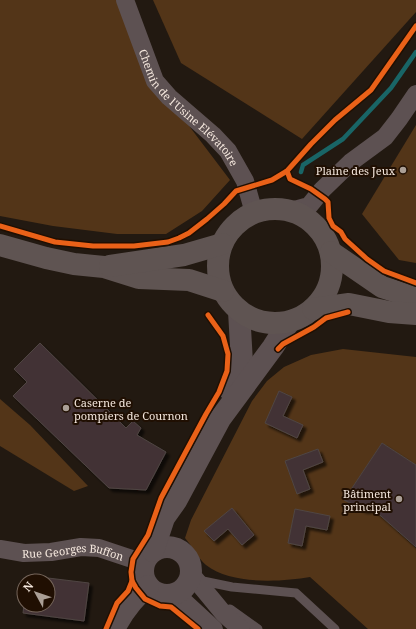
<svg xmlns="http://www.w3.org/2000/svg" width="416" height="629" font-family="'Noto Serif',serif">
<style>
.green{fill:#533518}
.lines{fill:none;stroke-linecap:round;stroke-linejoin:round}
.stream{stroke:#196566;stroke-width:4.5}
.building{fill:#423334;stroke:#4f4543;filter:url(#shadow)}
.service{stroke:#5d5152;stroke-width:9}
.minor{stroke:#5d5152;stroke-width:18}
.tertiary{stroke:#5d5152;stroke-width:22}
.secondary{stroke:#5f5452;stroke-width:22}
.cycleway-casing{stroke:#200f02;stroke-width:8}
.cycleway{stroke:#ea6118;stroke-width:5}
.poi-dot{fill:#aa9f96;stroke:#200f02;stroke-width:1.5}
.labels{text-anchor:middle;dominant-baseline:central;stroke-width:4;stroke-linejoin:round;paint-order:stroke}
.street-label{font-size:11px;fill:#f4e7dd;stroke:#200f02}
.poi-label{font-size:11px;fill:#f4e7dd;stroke:#200f02;text-anchor:end}
</style>
<defs>
<filter id="shadow"><feDropShadow dx="3.5" dy="3.5" stdDeviation="1" flood-color="#0009"/></filter>
</defs>
<rect width="100%" height="100%" fill="#221911"/>
<g class="green">
<polygon points="0,0 125,0 155,81 230,180 202,211 166,234 117,234 53,226 0,216"/>
<polygon points="153,0 416,0 416,12 302,139 181,63"/>
<polygon points="416,125 416,263 399,260 362,214"/>
<path d="M343,349L416,357V465L382,443L344,500L364,510L373,509L416,548V629H368L310,577C280,582 232,585 206,565C198,558 192,546 185,538L191,520L252,401L267,381L284,367L311,355Z"/>
<polygon points="0,399 30,425 88,486 74,491 0,446"/>
</g>
<g class="lines">
<polyline class="stream" points="301,172 303,165 343,139 391,88 416,52"/>
</g>
<g class="building">
<polygon points="40,343 126,428 133,421 141,428 137,435 166,452 146,490 109,488 13,396 27,382 14,369"/>
<polygon points="279,391 292,397 283,416 303,425 297,438 265,423"/>
<polygon points="382,443 416,465 416,547 373,509 364,510 344,500"/>
<polygon points="318,449 323,462 303,470 310,489 297,494 285,461"/>
<polygon points="232,508 254,535 242,545 228,529 214,541 204,531"/>
<polygon points="295,509 330,516 327,530 306,526 302,546 288,543"/>
<polygon points="48,578 89,583 84,621 23,613 24,605 48,605"/>
</g>
<g class="lines">
<g class="service">
<polyline points="198,580 232,587 296,593 335,629"/>
<polyline points="230,609 258,629"/>
</g>
<g class="minor">
<path id="s1" d="M125,0L155,81L169,97L213,135L228,151L245,181L254,213"/>
<polyline points="291,211 309,206 322,190 351,162 385,137 399,119 416,94"/>
<path id="s2" d="M0,549L24,553L51,552L81,547L99,548L144,563"/>
<polyline points="191,574 224,614 241,629"/>
<polyline points="176,594 214,629"/>
</g>
<g class="tertiary">
<polyline points="231,392 242,363 239,311"/>
<circle cx="167" cy="571" r="24"/>
<polyline points="153,551 164,518 176,501 220,419 273,347 289,322"/>
<path d="M114,629C123,612 133,598 148,586"/>
</g>
<g class="secondary">
<circle cx="275" cy="266" r="57"/>
<polyline points="0,245 46,258 74,264 104,267 139,278 189,280 223,291"/>
<polyline points="331,252 382,287 416,298"/>
<polyline points="110,266 184,255 222,244"/>
<polyline points="313,309 349,304 389,312 416,314"/>
</g>
<g class="cycleway-casing">
<g id="cycleway">
<polyline points="287,171 290,179 311,189 325,199 328,202 329,218 333,226 341,232 345,239 367,259 384,271 416,283"/>
<polyline points="0,226 55,242 93,246 134,246 168,242 179,238 189,233 207,219 224,204 236,191 272,180 287,171 311,144 335,120 371,90 416,26"/>
<polyline points="278,349 283,344 314,327 326,318 348,312"/>
<polyline points="106,629 117,603 128,591 132,581"/>
<polyline points="198,629 171,607 160,606 145,599 136,588 132,581 131,572 133,559 148,535 161,498 206,414 219,392 227,371 228,354 223,336 208,315"/>
</g>
</g>
<use href="#cycleway" class="cycleway"/>
</g>
<g class="poi-dot">
<circle cx="403" cy="170" r="4"/>
<circle cx="66" cy="408" r="4"/>
<circle cx="399" cy="499" r="4"/>
</g>
<g class="labels">
<g class="street-label">
<text stroke="none"><textPath href="#s1" startOffset="128">Chemin de l'Usine Elévatoire</textPath></text>
<text stroke="none"><textPath href="#s2" startOffset="74">Rue Georges Buffon</textPath></text>
</g>
<g class="poi-label">
<text x="395" y="170">Plaine des Jeux</text>
<text x="74" y="402" text-anchor="start">Caserne de<tspan x="74" dy="13">pompiers de Cournon</tspan></text>
<text x="391" y="493">Bâtiment<tspan x="391" dy="13">principal</tspan></text>
</g>
</g>
<g transform="translate(36 593) rotate(310)"><circle r="19" fill="#200f02" stroke="#75655a"/>
<path d="M0-3L7 15L0 10L-7 15Z" fill="#aa9f96"/>
<text y="-6" font-size="11" font-weight="bold" text-anchor="middle" fill="#f4e7dd">N</text>
</g>
</svg>
